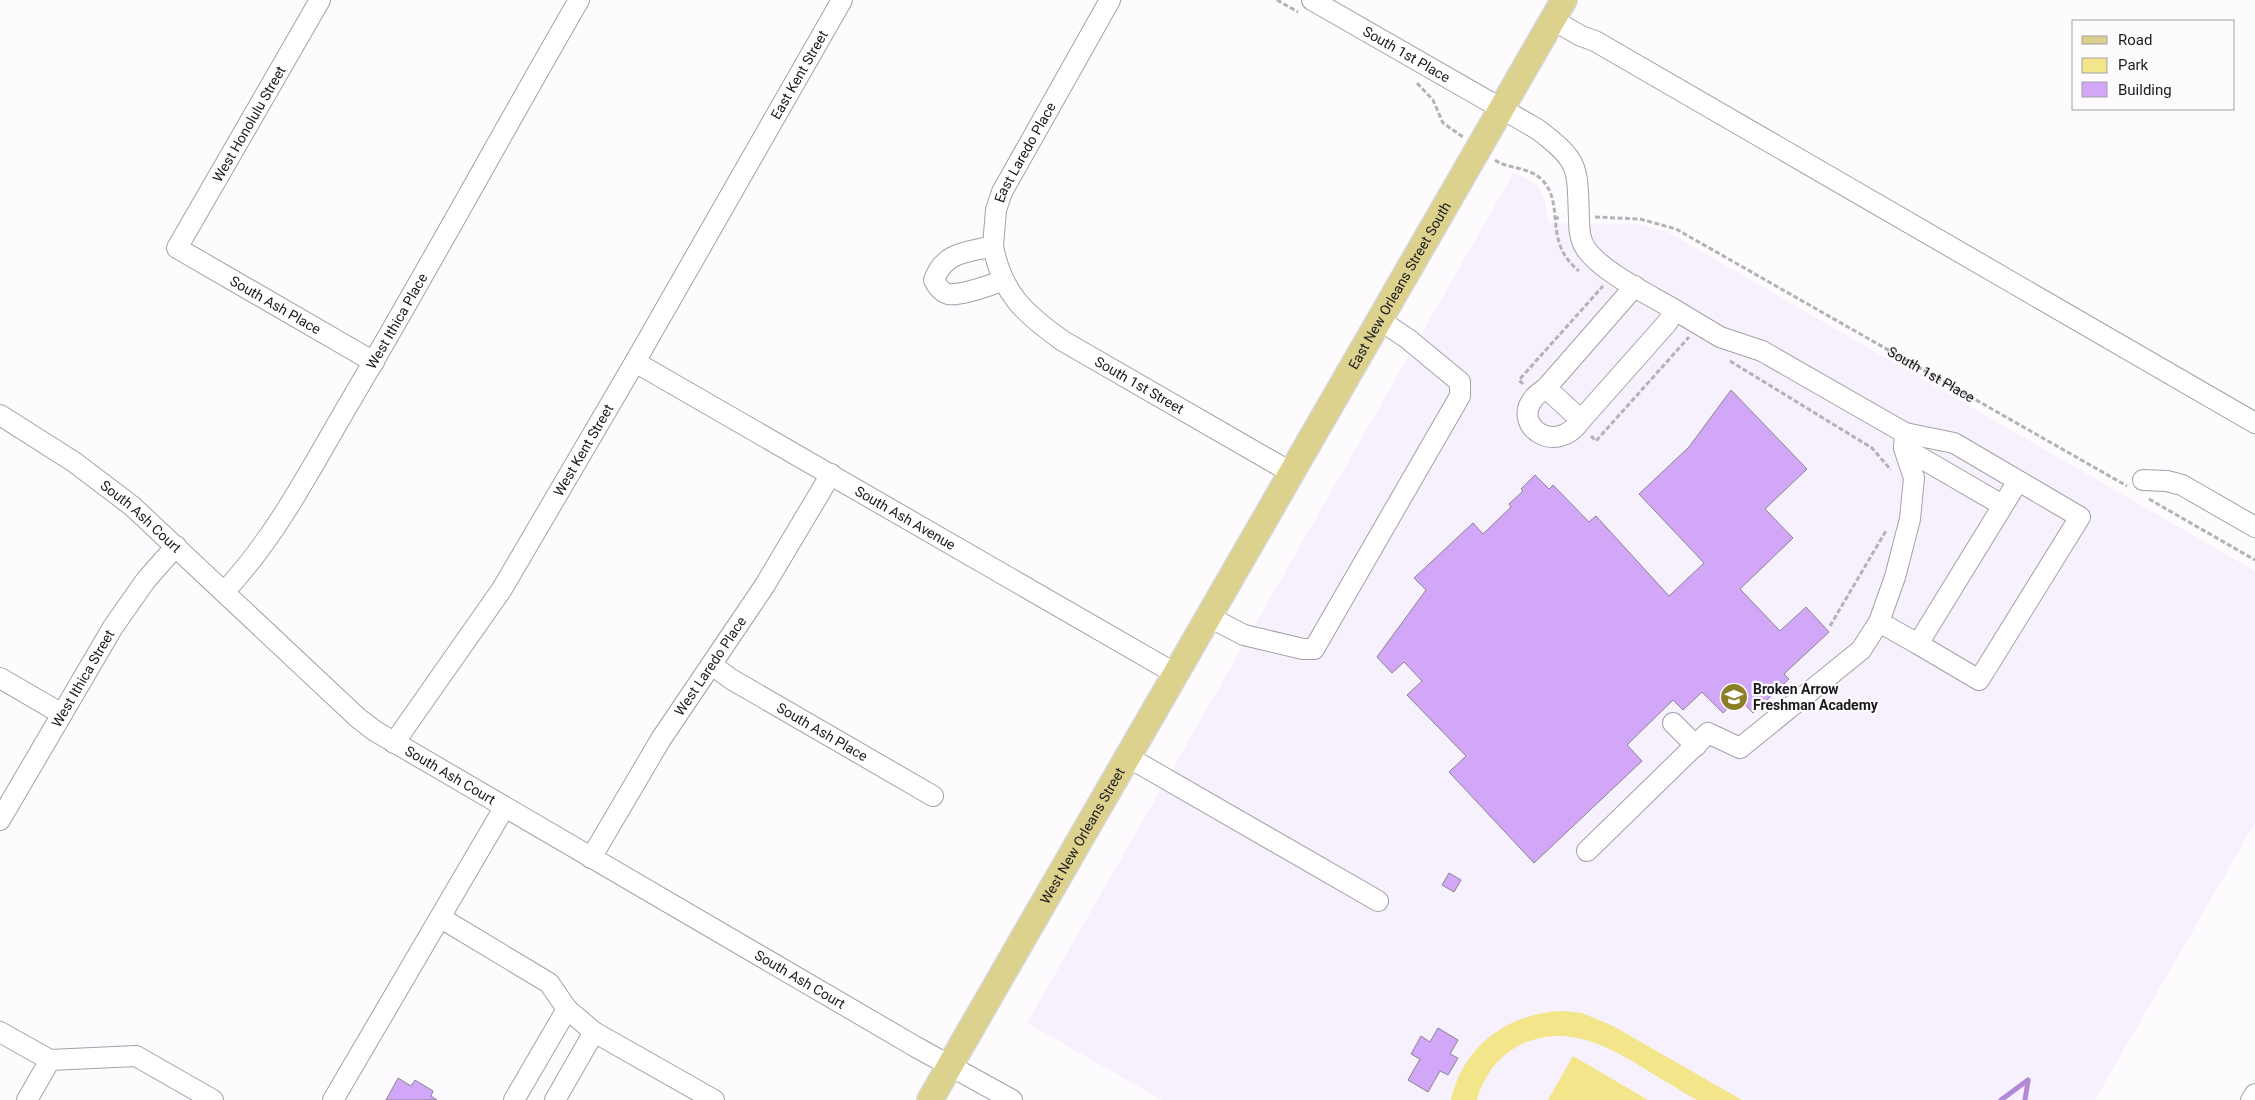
<svg xmlns="http://www.w3.org/2000/svg" width="2255" height="1100" font-family="Roboto,sans-serif">
<style>
.built{fill:#f7f1fd}
.green{fill:#f2e58a}
.lines{fill:none;stroke-linecap:round;stroke-linejoin:round}
.stream{stroke:#b388d7;stroke-width:5}
.building{fill:#d2a7f8;stroke:#89858d}
.minor-casing{stroke:#a4a0a8;stroke-width:22}
.major-casing{stroke:#d6d6d6;stroke-width:28}
.path{stroke:#b4b2b5;stroke-width:3;stroke-dasharray:5 2.5;stroke-linecap:butt}
.minor{stroke:#fff;stroke-width:20}
.major{stroke:#dcd28e;stroke-width:25}
.labels{text-anchor:middle;dominant-baseline:central;stroke-width:4.5;stroke-linejoin:round;paint-order:stroke}
.street-label{font-size:14px;fill:#1b1a1d;stroke:#fdfbfe}
.poi-label{font-size:14px;font-weight:bold;fill:#1b1a1d;stroke:#fdfbfe;text-anchor:start}
</style>
<rect width="100%" height="100%" fill="#fdfbfe"/>
<polygon class="built" points="1514,172 1538,185 1546,204 1548,223 1636,224 1666,231 2255,571 2255,823 2095,1100 1162,1100 1027,1023"/>
<g class="green">
<path d="M1564,1011L1582,1013L1613,1026L1742,1100C1730,1100 1707,1100 1697,1100C1688,1096 1679,1089 1670,1084C1624,1057 1575,1018 1520,1045C1498,1056 1483,1077 1477,1100H1451C1463,1045 1510,1012 1564,1011Z"/>
<polygon points="1573,1056 1648,1100 1548,1100"/>
</g>
<g class="lines">
<g class="stream">
<polyline points="2001,1100 2028,1080"/>
<polyline points="2025,1100 2028,1081"/>
</g>
</g>
<g class="building">
<polygon points="1731,390 1807,469 1765,509 1793,538 1740,589 1780,631 1806,607 1829,632 1784,674 1789,679 1753,713 1739,698 1723,713 1702,692 1683,710 1673,700 1627,745 1642,761 1534,863 1449,772 1466,756 1407,695 1422,681 1404,662 1392,673 1377,657 1426,590 1414,578 1473,523 1483,534 1511,507 1509,504 1523,491 1521,489 1535,475 1549,489 1553,485 1589,522 1596,516 1669,596 1704,563 1639,494 1689,447"/>
<polygon points="1449,873 1461,880 1454,892 1442,885"/>
<polygon points="1438,1028 1458,1040 1450,1054 1458,1058 1448,1075 1440,1071 1428,1092 1408,1080 1420,1059 1411,1054 1421,1036 1430,1042"/>
<polygon points="398,1078 411,1086 415,1080 433,1091 431,1096 437,1100 386,1100"/>
</g>
<g class="lines">
<g class="minor-casing">
<g id="minor">
<path id="s2" d="M320,0L177,248L374,362"/>
<path id="s3" d="M1312,0L1537,129C1581,162 1577,167 1579,220C1579,230 1580,241 1586,249C1603,273 1650,295 1675,310L1667,323L1581,420L1546,388L1635,286"/>
<polyline points="1553,20 1581,36 1595,41 2255,423"/>
<path id="s4" d="M993,246C1002,294 1025,314 1063,341L1292,473"/>
<path id="s5" d="M1003,281C989,285 962,296 948,294C941,292 937,286 934,280C945,251 966,253 993,246L996,210L1002,192L1110,0"/>
<polyline points="1675,310 1720,337 1762,351 1905,433 1954,443 2080,517 1979,680 1918,644 2018,481"/>
<path id="s6" d="M635,362L1176,674"/>
<path d="M1546,388C1542,391 1537,394 1534,398C1511,424 1555,458 1581,420"/>
<path id="s7" d="M0,415L74,462L132,506L358,718L375,731L916,1047L1012,1100"/>
<polyline points="1904,448 2002,505"/>
<polyline points="2143,480 2167,481 2182,485 2255,527"/>
<path id="s8" d="M224,592C277,536 312,466 351,400C429,268 502,133 579,0"/>
<polyline points="1209,617 1244,635 1303,649 1314,649 1460,396 1460,382 1408,339 1380,320"/>
<polyline points="1879,622 1918,644"/>
<path id="s9" d="M712,665L731,679L933,796"/>
<polyline points="0,678 62,714"/>
<polyline points="1673,723 1696,746"/>
<path id="s10" d="M394,743L502,589L635,362L842,0"/>
<polyline points="1128,757 1378,901"/>
<path id="s11" d="M0,820L113,627L146,580L176,546"/>
<polyline points="1587,851 1708,733 1740,748 1861,650 1879,622 1895,577 1910,519 1914,478 1904,448 1905,433"/>
<path id="s12" d="M591,858L661,739L765,585L831,474"/>
<polyline points="441,918 549,983 567,1009 594,1032 714,1100"/>
<polyline points="0,1032 50,1060"/>
<polyline points="27,1100 50,1060 136,1056 213,1100"/>
<polyline points="333,1100 504,808"/>
<polyline points="514,1100 567,1009"/>
<polyline points="555,1100 594,1032"/>
<polyline points="2251,1100 2255,1094"/>
</g>
</g>
<g class="major-casing">
<g id="major">
<path id="s13" d="M930,1100L1564,0"/>
</g>
</g>
<g class="path">
<polyline points="1277,0 1298,12"/>
<polyline points="1417,83 1433,100 1443,123 1463,137"/>
<path d="M1495,160C1509,170 1531,166 1544,182C1565,208 1543,242 1579,271"/>
<path id="s1" d="M1595,217L1640,219L1676,229L2127,486"/>
<polyline points="1554,218 1561,218"/>
<polyline points="1730,361 1872,448 1891,470"/>
<polyline points="1523,384 1519,380 1603,286"/>
<polyline points="1591,436 1596,441 1689,337"/>
<polyline points="2149,499 2255,560"/>
<polyline points="1830,626 1887,529"/>
</g>
<use href="#minor" class="minor"/>
<use href="#major" class="major"/>
</g>
<defs>
<g id="school-disc" transform="scale(1.4375)"><circle r="9.5" fill="#8c8027" stroke="#fdfbfe"/><path d="M0-5L7-2L0 1L-7-2ZM-4 1L0 2.5L4 1V4Q0 6-4 4Z" fill="#fff"/></g>
</defs>
<g fill-rule="evenodd">
<use href="#school-disc" x="1734" y="697"/>
</g>
<g class="labels">
<g class="street-label">
<text stroke="none"><textPath href="#s3" startOffset="109">South 1st Place</textPath></text>
<text stroke="none"><textPath href="#s10" startOffset="782">East Kent Street</textPath></text>
<text transform="translate(249 124) rotate(-60)">West Honolulu Street</text>
<text stroke="none"><textPath href="#s5" startOffset="250">East Laredo Place</textPath></text>
<text stroke="none"><textPath href="#s13" startOffset="940">East New Orleans Street South</textPath></text>
<text stroke="none"><textPath href="#s2" startOffset="400">South Ash Place</textPath></text>
<text stroke="none"><textPath href="#s8" startOffset="322">West Ithica Place</textPath></text>
<text stroke="none"><textPath href="#s1" startOffset="376">South 1st Place</textPath></text>
<text stroke="none"><textPath href="#s4" startOffset="210">South 1st Street</textPath></text>
<text stroke="none"><textPath href="#s10" startOffset="349">West Kent Street</textPath></text>
<text stroke="none"><textPath href="#s7" startOffset="174">South Ash Court</textPath></text>
<text stroke="none"><textPath href="#s6" startOffset="312">South Ash Avenue</textPath></text>
<text stroke="none"><textPath href="#s12" startOffset="226">West Laredo Place</textPath></text>
<text stroke="none"><textPath href="#s11" startOffset="164">West Ithica Street</textPath></text>
<text stroke="none"><textPath href="#s9" startOffset="129">South Ash Place</textPath></text>
<text stroke="none"><textPath href="#s7" startOffset="579">South Ash Court</textPath></text>
<text stroke="none"><textPath href="#s13" startOffset="305">West New Orleans Street</textPath></text>
<text stroke="none"><textPath href="#s7" startOffset="984">South Ash Court</textPath></text>
</g>
<g class="poi-label">
<text x="1753" y="689">Broken Arrow<tspan x="1753" dy="16">Freshman Academy</tspan></text>
</g>
</g>
<rect x="2072" y="20" width="162" height="90" fill="#fdfbfe" stroke="#a3a1a4"/>
<rect x="2082" y="36" width="25" height="8" fill="#dcd28e" stroke="#a3a1a4"/>
<text x="2118" y="45" font-size="15" fill="#1b1a1d">Road</text>
<rect x="2082" y="58" width="25" height="15" fill="#f2e58a" stroke="#a3a1a4"/>
<text x="2118" y="70" font-size="15" fill="#1b1a1d">Park</text>
<rect x="2082" y="82" width="25" height="15" fill="#d2a7f8" stroke="#a3a1a4"/>
<text x="2118" y="95" font-size="15" fill="#1b1a1d">Building</text>
</svg>
